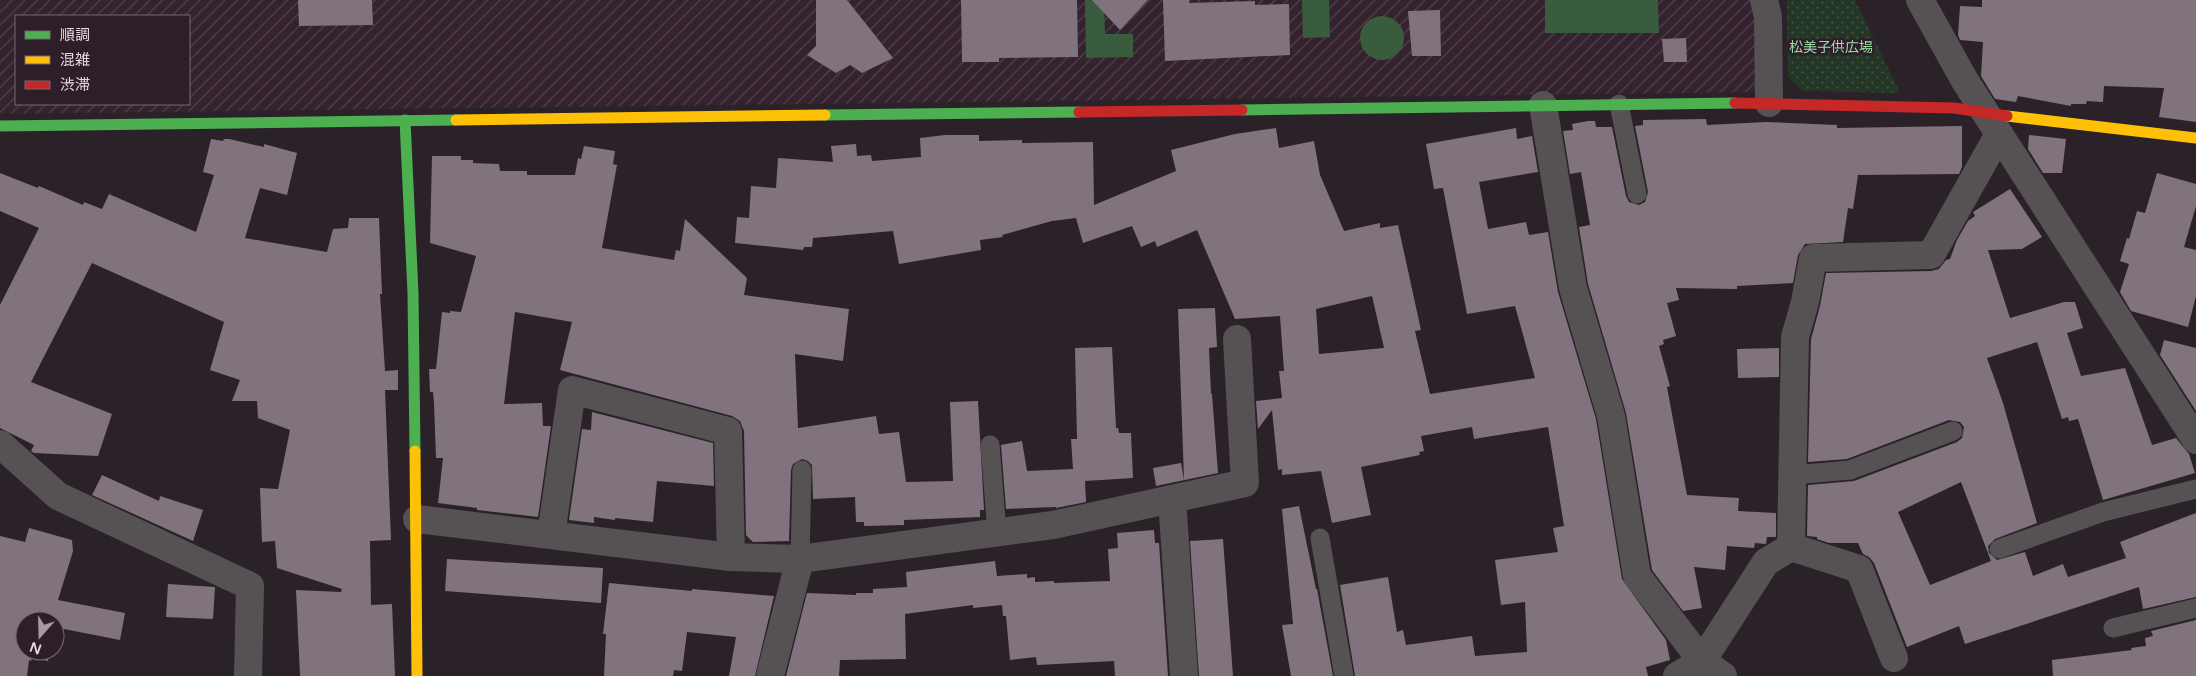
<svg xmlns="http://www.w3.org/2000/svg" width="2196" height="676" font-family="'Varela Round','Noto Sans JP',sans-serif">
<style>
.industrial{fill:url(#industrial-furrows);fill-rule:evenodd}
.park{fill:url(#park-dots)}
.water{fill:#385c3d}
.building{fill:#80737d;fill-rule:evenodd}
.lines{fill:none;stroke-linecap:round;stroke-linejoin:round}
.lane{stroke:#565254;stroke-width:19}
.street{stroke:#565254;stroke-width:28}
.fast{stroke:#4caf50;stroke-width:11}
.slow{stroke:#ffc107;stroke-width:11}
.jam{stroke:#c62828;stroke-width:11}
.labels{text-anchor:middle;dominant-baseline:central;stroke-width:5;stroke-linejoin:round;paint-order:stroke}
.park-label{font-size:14px;fill:#9ddfa5;stroke:#2d1e29}
</style>
<defs>
<pattern id="industrial-furrows" width="10" height="10" patternUnits="userSpaceOnUse" patternTransform="scale(1.25)"><rect width="10" height="10" fill="#34222f"/><path d="M-1 1l2-2M0 10L10 0M9 11l2-2" fill="none" stroke="#51424d"/></pattern>
<pattern id="park-dots" width="8" height="8" patternUnits="userSpaceOnUse" patternTransform="scale(1.25)"><rect width="8" height="8" fill="#243726"/><path d="M2 2h.1M6 6h.1" fill="none" stroke="#445345" stroke-width="1.8" stroke-linecap="round"/></pattern>
</defs>
<rect width="100%" height="100%" fill="#2a2228"/>
<path class="industrial" d="M0,0H1756L1757,92L0,114ZM16,16H189V104H16Z"/>
<polygon class="park" points="1787,0 1855,0 1900,93 1803,91 1788,77"/>
<g class="water">
<polygon points="1085,0 1104,0 1105,34 1133,34 1133,57 1086,58"/>
<polygon points="1302,0 1329,0 1330,37 1303,38"/>
<polygon points="1545,0 1658,0 1659,33 1545,33"/>
<circle cx="1382" cy="38" r="22"/>
</g>
<g class="building">
<polygon points="298,0 372,0 373,25 299,26"/>
<polygon points="816,0 847,0 893,58 862,73 850,65 836,73 807,55 816,46"/>
<polygon points="961,0 1077,0 1078,57 999,58 999,62 962,62"/>
<polygon points="1092,0 1148,0 1120,30"/>
<polygon points="1163,0 1190,0 1189,3 1255,1 1255,5 1289,4 1290,55 1165,61"/>
<polygon points="1982,0 2196,0 2196,122 2159,117 2164,88 2104,86 2103,102 2087,101 2086,104 2071,104 2071,106 2018,96 2016,102 1995,99 1981,76 1983,42 1960,40 1958,35 1960,6 1982,7"/>
<polygon points="1440,10 1441,56 1412,56 1408,11"/>
<polygon points="1686,38 1687,62 1664,62 1662,39"/>
<polygon points="1706,119 1707,125 1766,122 1837,125 1837,128 1962,126 1962,167 1959,174 1858,175 1853,209 1848,208 1843,242 1805,244 1798,255 1793,283 1737,286 1737,289 1676,288 1679,300 1667,303 1676,336 1663,340 1664,344 1659,346 1670,386 1667,387 1687,495 1739,498 1738,511 1776,513 1776,537 1767,537 1766,544 1755,543 1754,548 1727,546 1725,570 1694,567 1702,608 1683,611 1652,570 1626,413 1588,284 1579,227 1590,225 1581,172 1570,174 1563,131 1573,130 1572,124 1588,121 1595,121 1596,127 1612,127 1626,196 1629,202 1639,205 1645,202 1648,192 1635,126 1643,125 1643,120"/>
<path d="M1276,128L1279,148L1314,141L1320,175L1344,231L1380,223V228L1398,225L1421,330L1415,331L1430,394L1535,378L1515,306L1467,314L1443,188L1434,189L1426,144L1516,128L1517,139L1532,136L1538,172L1479,182L1488,229L1526,222L1529,235L1548,232L1558,292L1596,419L1622,579L1666,640L1670,660L1646,667L1648,676H1355L1340,585L1388,577L1397,632L1403,630L1406,645L1472,636L1475,656L1527,652L1525,602L1501,605L1495,560L1558,552L1553,528L1564,526L1548,427L1474,439L1472,427L1421,436L1424,451L1419,452L1420,455L1361,467L1371,515L1332,523L1321,471L1282,475V469L1278,470L1272,410L1258,429L1256,401L1282,398L1279,371H1284L1280,316L1235,319L1197,230L1157,247L1155,241L1141,247L1132,226L1083,243L1076,218L1052,221L1002,235L1003,237L980,240L981,250L899,264L893,231L813,238L812,247H804L803,250L735,243L737,217L749,218L751,186L776,188L778,158L833,162L831,146L856,144L857,156L871,155L872,161L921,157L920,138L945,135H979V141L1022,140V143L1093,142L1094,205L1176,171L1171,150L1235,134ZM1372,296L1384,348L1319,354L1316,309Z"/>
<polygon points="2029,135 2066,139 2062,173 2043,173 2028,149"/>
<polygon points="211,139 223,141 224,139 229,139 264,147 264,144 297,153 287,195 260,188 245,238 327,252 333,229 348,228 349,218 379,218 382,294 380,294 385,371 398,370 398,390 385,390 391,540 370,541 371,605 392,604 395,676 300,676 296,590 341,592 342,589 277,568 275,541 262,542 260,488 278,489 290,430 258,418 257,401 232,401 240,380 210,370 224,322 92,263 31,382 112,414 98,456 34,453 31,451 34,445 0,428 0,305 39,228 0,211 0,173 38,188 39,186 83,205 84,202 102,209 109,194 196,232 214,175 203,172"/>
<polygon points="584,146 615,151 613,164 617,165 602,248 674,260 676,250 680,251 685,219 747,278 744,295 849,309 843,361 795,354 798,428 876,416 879,434 899,432 906,482 953,481 950,402 978,401 984,510 980,510 980,517 904,520 904,525 864,526 864,522 856,522 855,497 813,499 812,465 808,461 802,459 793,464 791,470 789,541 753,542 746,535 744,431 740,421 732,416 560,370 572,322 515,312 504,404 542,403 543,426 551,426 538,517 477,510 477,508 438,503 443,458 436,458 434,403 433,392 430,392 429,369 436,369 442,312 450,313 450,311 461,312 476,256 430,243 432,156 461,156 461,160 473,160 473,163 499,164 500,171 527,171 527,175 575,175 578,158 581,159"/>
<polygon points="2157,173 2196,184 2196,206 2184,247 2196,250 2196,296 2188,327 2131,311 2120,292 2129,264 2120,261 2127,238 2129,239 2137,211 2145,213"/>
<path d="M2010,189L2042,237L2022,249L1988,250L2010,318L2064,302H2075L2083,328L2067,333L2081,376L2125,368L2152,445L2176,438L2189,454L2195,473L2103,500L2078,419L2069,421L2068,417L2062,419L2037,342L1987,358L2003,403L2037,523L1995,539L1988,546L1989,553L1997,560L2025,552L2033,576L2063,564L2068,577L2126,558L2120,542L2196,513V597L2143,609L2139,587L1965,644L1959,626L1907,647L1874,563L1869,557L1863,554L1858,543H1829L1817,539V537L1807,536L1808,485L1854,481L1957,442L1962,438L1964,427L1960,422L1949,420L1847,459L1808,462L1811,339L1820,306L1826,273L1931,271L1939,269L1946,260L1950,259L1957,240L1968,221L1975,216L1973,212ZM1961,482L1991,561L1930,585L1898,512Z"/>
<polygon points="1215,308 1217,347 1209,348 1211,394 1212,394 1218,473 1156,486 1153,468 1181,463 1184,480 1178,309"/>
<polygon points="2164,340 2196,348 2196,411 2160,355"/>
<polygon points="1112,347 1116,428 1118,428 1119,433 1131,433 1133,478 1085,481 1086,502 1056,508 1056,507 1006,509 1001,445 1022,441 1027,471 1073,469 1071,439 1077,439 1075,348"/>
<polygon points="1779,348 1779,377 1738,378 1737,349"/>
<polygon points="592,412 713,443 714,486 657,481 653,522 615,518 615,520 594,517 594,523 569,520 582,429 591,430"/>
<polygon points="102,475 159,501 160,496 203,510 193,541 92,495"/>
<polygon points="1299,506 1316,589 1317,589 1333,676 1291,676 1282,625 1293,624 1282,509"/>
<polygon points="29,528 72,540 73,551 58,600 125,613 120,640 59,628 56,646 55,621 25,621 25,651 50,651 48,661 32,658 31,661 29,660 27,676 0,676 0,536 25,542"/>
<polygon points="1154,530 1155,543 1159,543 1168,676 1115,676 1114,661 1037,665 1036,657 1010,660 1006,616 1003,616 1002,605 973,608 973,605 905,614 906,659 840,660 839,676 786,676 807,593 856,595 856,593 873,593 873,589 907,587 906,572 995,561 997,576 1027,574 1027,578 1035,577 1035,582 1054,581 1054,583 1110,581 1108,549 1118,548 1117,533"/>
<polygon points="1223,539 1233,676 1199,676 1190,541"/>
<polygon points="447,559 603,568 601,603 445,591"/>
<polygon points="609,583 692,591 692,589 774,596 755,676 729,676 736,637 687,632 682,671 674,670 673,676 604,676 606,634 603,634"/>
<polygon points="168,584 215,587 213,619 166,617"/>
<polygon points="2196,620 2196,676 2053,676 2052,660 2132,650 2131,648 2146,646 2145,638 2153,636 2151,631"/>
</g>
<g class="lines">
<g class="lane">
<polyline points="1619,104 1637,194"/>
<polyline points="990,445 997,532"/>
<polyline points="1793,475 1850,470 1953,431"/>
<polyline points="1320,538 1344,676"/>
<polyline points="1999,549 2103,512 2196,489"/>
<polyline points="800,559 802,470"/>
<polyline points="2113,628 2196,608"/>
</g>
<g class="street">
<polyline points="1764,0 1768,17 1769,103"/>
<polyline points="1920,0 1965,81 2196,440"/>
<polyline points="1543,105 1573,288 1611,416 1637,576 1702,661 1723,676"/>
<polyline points="0,444 58,496 250,586 248,676"/>
<polyline points="1172,499 1184,676"/>
<polyline points="417,519 731,557 800,559 1053,525 1245,483 1237,339"/>
<polyline points="551,535 572,390 728,431 731,557"/>
<polyline points="1791,547 1859,569 1894,658"/>
<polyline points="770,676 800,559"/>
<polyline points="1677,676 1702,661 1766,562 1791,547 1795,337 1805,302 1813,258 1931,255 1999,134"/>
</g>
<g class="fast">
<polyline points="1242,110 1735,103"/>
<polyline points="825,115 1079,112"/>
<polyline points="405,120 413,293 415,451"/>
<polyline points="0,126 456,120"/>
</g>
<g class="slow">
<polyline points="2007,116 2196,138"/>
<polyline points="456,120 825,115"/>
<polyline points="415,451 417,676"/>
</g>
<g class="jam">
<polyline points="1735,103 1954,108 2007,116"/>
<polyline points="1079,112 1242,110"/>
</g>
</g>
<g class="labels">
<g class="park-label">
<text x="1831" y="47">松美子供広場</text>
</g>
</g>
<rect x="15" y="15" width="175" height="90" fill="#2d1e29" stroke="#776973"/>
<rect x="25" y="31" width="25" height="8" fill="#4caf50" stroke="#776973"/>
<text x="60" y="40" font-size="15" fill="#e5dae1">順調</text>
<rect x="25" y="56" width="25" height="8" fill="#ffc107" stroke="#776973"/>
<text x="60" y="65" font-size="15" fill="#e5dae1">混雑</text>
<rect x="25" y="81" width="25" height="8" fill="#c62828" stroke="#776973"/>
<text x="60" y="90" font-size="15" fill="#e5dae1">渋滞</text>
<g transform="translate(40 636) rotate(200)"><circle r="24" fill="#2d1e29" stroke="#776973"/>
<path d="M0-4L9 19L0 12L-9 19Z" fill="#a49aa0"/>
<text y="-8" font-size="14" font-weight="bold" text-anchor="middle" fill="#e5dae1">N</text>
</g>
</svg>
